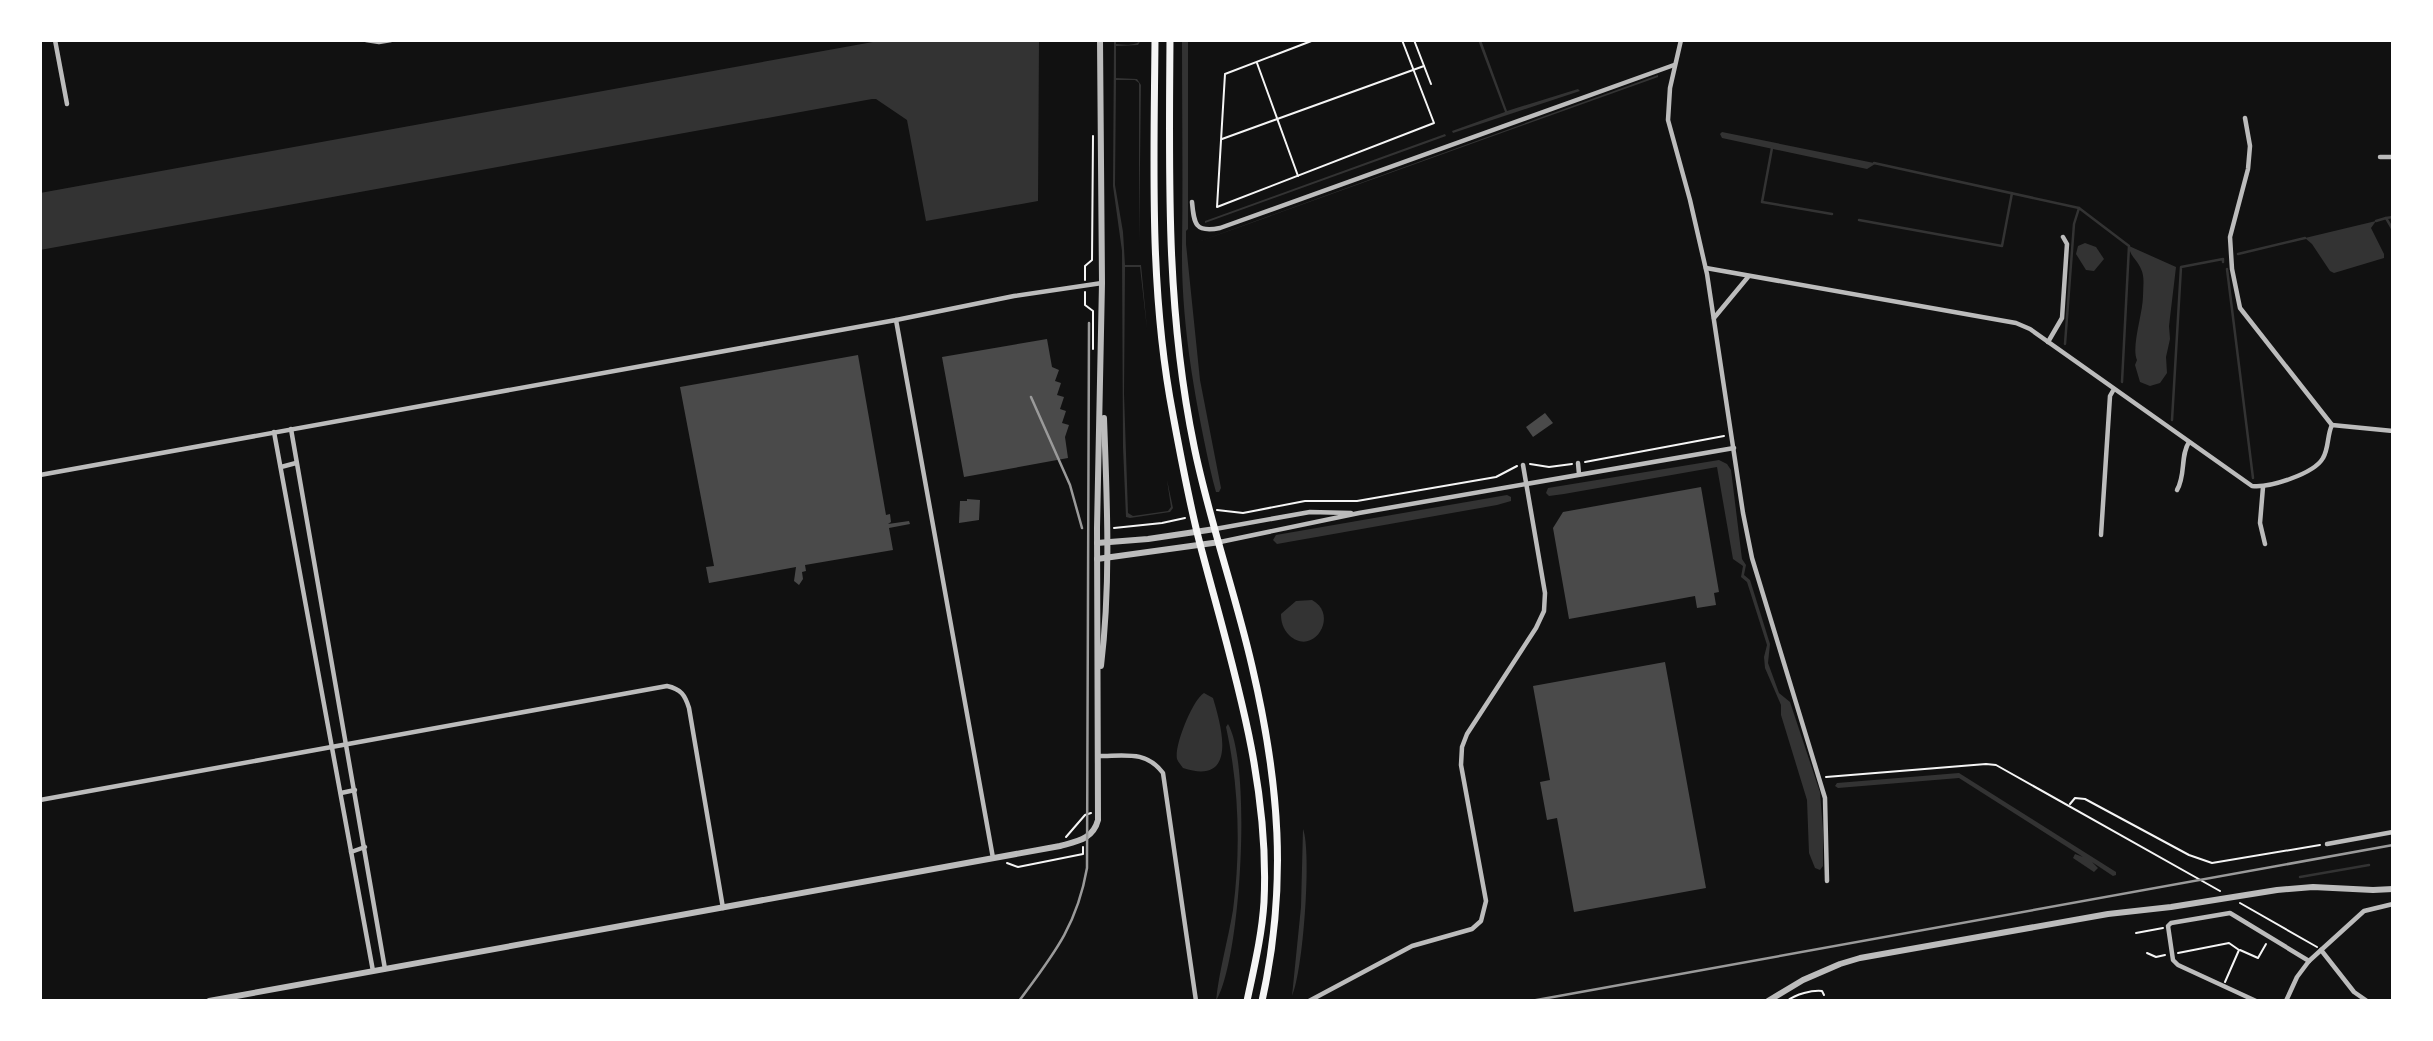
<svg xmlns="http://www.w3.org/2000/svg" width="2433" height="1041" font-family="Rubik,sans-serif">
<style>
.water{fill:#333}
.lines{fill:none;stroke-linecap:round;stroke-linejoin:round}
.stream{stroke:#333;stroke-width:2.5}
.building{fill:#4a4a4a}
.path{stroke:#f5f5f5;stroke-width:2}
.minor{stroke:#bcbcbc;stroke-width:4.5}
.tertiary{stroke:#bcbcbc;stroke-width:6}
.primary{stroke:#f5f5f5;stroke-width:7}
.rail{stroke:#9a9a9a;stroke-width:2.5}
</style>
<rect width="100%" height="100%" fill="#111"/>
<g class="water">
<polygon points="884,40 1039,40 1038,201 926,221 907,120 876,99 872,99 40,250 40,193"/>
<path d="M1114,40H1116V44C1125,45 1136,46 1141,40L1138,45L1116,46V78L1137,79L1141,85L1139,243V83L1135,80H1116L1115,185L1123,232L1125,265H1141L1147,329L1140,267H1125L1124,394L1128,513L1133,516L1168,511L1171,507L1167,480L1173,508L1170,512L1130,518L1126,517L1123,447L1122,251L1113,186Z"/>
<path d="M1182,40H1188V229L1186,231V244L1200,380L1221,488L1219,492H1216L1213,481C1196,406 1181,326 1182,248C1183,179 1182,110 1182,40Z"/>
<polygon points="1478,40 1481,40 1507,111 1578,89 1580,91 1453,133 1452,131 1505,112"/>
<polygon points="1658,75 1658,77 1647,81 1195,243"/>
<polygon points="1722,132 1874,163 1875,164 1867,169 1722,138 1720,134"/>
<polygon points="1445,134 1446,136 1205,223 1205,221"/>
<polygon points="2376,221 2371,228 2384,254 2384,258 2334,273 2330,271 2312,244 2305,238"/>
<polygon points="2085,243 2096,247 2104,259 2094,271 2086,270 2076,254 2078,246"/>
<path d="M2129,246L2176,267L2169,326L2170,339L2166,357L2167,373L2160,383L2150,386L2140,382L2135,365L2137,360C2131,347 2143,313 2143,296C2143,287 2145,277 2141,269C2137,259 2130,257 2129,246Z"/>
<polygon points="1719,460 1727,464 1731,470 1742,559 1746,565 1744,575 1750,580 1770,644 1768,663 1779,693 1790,702 1820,792 1823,830 1823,866 1820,870 1815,868 1809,853 1807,800 1781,715 1781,705 1765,668 1764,657 1767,645 1747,582 1741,577 1743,566 1733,559 1717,467 1564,494 1549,496 1546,493 1548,488"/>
<polygon points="1507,495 1511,497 1511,501 1497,505 1277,544 1273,540 1276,535"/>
<path d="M1312,600C1340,615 1313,658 1289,635C1283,629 1281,622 1281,614L1296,601Z"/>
<path d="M1204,693L1213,698C1222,728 1238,786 1183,768C1181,765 1178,762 1177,759C1174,746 1193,699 1204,693Z"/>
<path d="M1228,724C1252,765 1241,961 1216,1001C1219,971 1228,940 1233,910C1241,850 1239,786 1226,727Z"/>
<polygon points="1959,773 2116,872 2116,875 2113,876 2092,862 2098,868 2094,872 2073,858 2075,854 2083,857 1959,778 1838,788 1835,786 1837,783"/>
<path d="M1303,829C1312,853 1303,973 1292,996L1301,907Z"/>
</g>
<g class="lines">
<g class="stream">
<polyline points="1772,148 1762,202 1832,214"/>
<polyline points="1874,163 2079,208"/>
<polyline points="2386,218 2393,217"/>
<polyline points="1859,220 2002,246 2012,193"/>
<polyline points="2376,221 2386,218 2393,230"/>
<polyline points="2238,254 2305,238"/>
<polyline points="2227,269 2253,478"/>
<polyline points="2065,344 2074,224 2079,208 2129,246 2122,382"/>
<polyline points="2172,420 2181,267 2223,259 2223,262"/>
<polyline points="2300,877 2369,865"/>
</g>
</g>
<g class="building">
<polygon points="1047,339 1052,367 1059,370 1055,381 1061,383 1057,395 1064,397 1060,409 1066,411 1062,423 1069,425 1065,437 1068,458 964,477 942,357"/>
<polygon points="858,355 886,515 890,514 891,522 888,524 909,521 910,524 889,528 893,550 805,565 806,571 802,572 803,579 799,585 794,581 796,567 709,583 706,567 714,566 680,387"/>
<polygon points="1545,413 1553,423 1533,437 1526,427"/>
<polygon points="1701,487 1719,592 1714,593 1716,605 1697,608 1695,596 1569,619 1553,528 1563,512"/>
<polygon points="967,499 980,500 979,520 959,523 960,501 967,501"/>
<polygon points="1665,662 1706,888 1574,912 1557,818 1547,820 1540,782 1550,780 1533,686"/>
</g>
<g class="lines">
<g class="path">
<polyline points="1314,40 1225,74 1217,207 1434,123 1402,40"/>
<polyline points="1414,40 1431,84"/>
<polyline points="1257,63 1298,176"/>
<polyline points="1222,139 1424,66"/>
<polyline points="1085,280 1085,266 1092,260 1093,136"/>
<polyline points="1085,292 1085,305 1093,311 1093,349"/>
<polyline points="1585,462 1724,436"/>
<polyline points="1530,464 1549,467 1572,464"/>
<polyline points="1217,510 1243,513 1305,501 1357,501 1496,477 1517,466"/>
<polyline points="1114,528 1162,523 1185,518"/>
<polyline points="1826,777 1986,764 1996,765 2220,891"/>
<polyline points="2070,804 2075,798 2085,799 2189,855 2212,863 2320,845"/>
<polyline points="1066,837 1085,815 1091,813"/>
<polyline points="1007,863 1018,867 1083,854 1083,847"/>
<polyline points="2240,903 2317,947"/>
<polyline points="2136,933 2163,928"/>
<polyline points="2240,950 2258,958 2266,944"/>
<polyline points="2147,953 2156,957 2165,955"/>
<polyline points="2178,953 2229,943 2239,950 2225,982"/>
<path d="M1787,1001C1796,994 1812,990 1822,991L1824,995"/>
</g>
<g class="minor">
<polyline points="55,40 67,104"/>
<polyline points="366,40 379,42 391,40"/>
<polyline points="1681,40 1670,88 1668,120 1690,200 1707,274 1743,513 1752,558 1825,798 1827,881"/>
<polyline points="2245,118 2250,146 2248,169 2230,237 2232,269 2240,308 2332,425"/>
<polyline points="2380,157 2393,157"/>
<path d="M1192,202C1194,224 1195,233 1220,228L1674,65"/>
<path d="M1706,268L2016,323L2030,329L2252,486C2269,488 2314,474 2323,458C2329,448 2327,435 2332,425L2393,431"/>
<polyline points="1714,318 1748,277"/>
<polyline points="896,320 993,858"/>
<polyline points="2048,342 2062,318 2067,244 2063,237"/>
<polyline points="291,429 385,969"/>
<polyline points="274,432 373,971"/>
<polyline points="1578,463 1579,474"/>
<polyline points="281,467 296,463"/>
<polyline points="40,475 896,320 1014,296 1102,283"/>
<polyline points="2263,487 2260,523 2265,544"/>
<path d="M2177,490C2186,475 2180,456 2189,442"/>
<polyline points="1215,529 1310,512 1351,513"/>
<polyline points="2101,535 2110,396 2114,389"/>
<polyline points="1220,542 1359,513 1734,448"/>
<path d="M1098,756C1124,756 1146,750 1163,773L1196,1001"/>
<polyline points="341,793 355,790"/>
<path d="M40,800L667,686C681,689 685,695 689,708L723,908"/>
<polyline points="2327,844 2393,832"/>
<polyline points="351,852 365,847"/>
<polyline points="2321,950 2354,992 2367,1001"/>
<polyline points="1309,1001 1412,946 1472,929 1481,921 1486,901 1461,765 1462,747 1467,734 1536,628 1544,611 1545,593 1523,465"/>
<polyline points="2256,1001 2178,965 2173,960 2168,926 2171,923 2230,913 2309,961"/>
<polyline points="2286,1001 2297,977 2309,961 2364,911 2393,904"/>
</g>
<g class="tertiary">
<polyline points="1097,543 1148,539 1215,529"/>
<polyline points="1097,559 1220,542"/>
<path d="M1101,666C1111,583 1107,502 1104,418"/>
<path d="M209,1001L1060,846C1078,841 1093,839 1098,820L1097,528L1102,283L1100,40"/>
<polyline points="1768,1001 1803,980 1840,964 1860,958 1967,939 2108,914 2171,907 2277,890 2313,887 2373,890 2393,889"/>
</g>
<g class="primary">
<path d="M1155,40C1154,165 1149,291 1173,415C1181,458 1189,502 1200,544C1231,662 1270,779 1264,902C1262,935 1254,968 1247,1001"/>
<path d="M1170,40C1169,177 1166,311 1194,446C1209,520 1235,592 1252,666C1279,781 1288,884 1262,1001"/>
</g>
<g class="rail">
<polyline points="1031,397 1070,485 1082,528"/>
<path d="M1019,1001C1053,955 1077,926 1087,868L1089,323"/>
<polyline points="1531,1001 2393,845"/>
</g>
</g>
<rect width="2433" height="1041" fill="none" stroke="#ffffff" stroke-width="84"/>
</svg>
